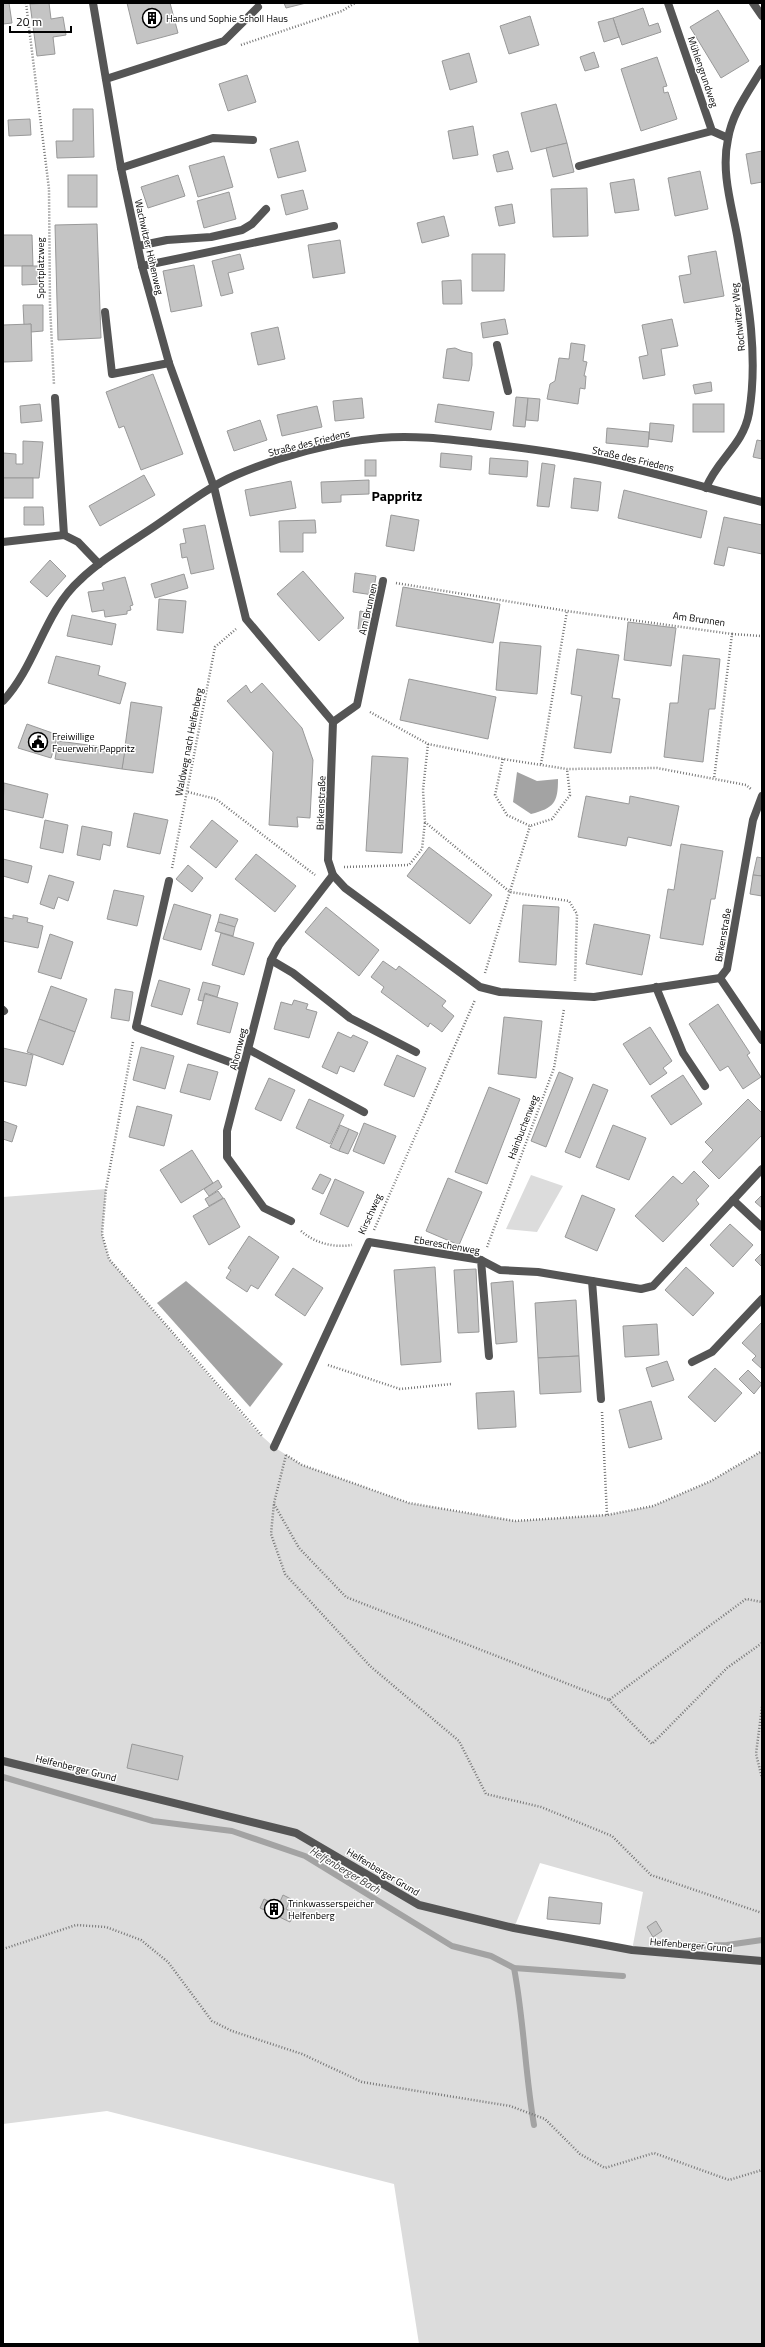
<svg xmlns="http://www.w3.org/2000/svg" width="765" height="2347" font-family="'Titillium Web',sans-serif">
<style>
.green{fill:#dcdcdc;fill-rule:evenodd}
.water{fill:#a3a3a3}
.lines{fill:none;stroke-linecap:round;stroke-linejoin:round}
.stream{stroke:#a3a3a3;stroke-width:6}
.building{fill:#c4c4c4;stroke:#999}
.path{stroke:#777;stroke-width:2.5;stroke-dasharray:1 2;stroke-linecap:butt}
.service{stroke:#555;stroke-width:8}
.minor{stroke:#555;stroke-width:8}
.tertiary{stroke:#555;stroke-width:8}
.labels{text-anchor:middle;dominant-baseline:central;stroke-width:3;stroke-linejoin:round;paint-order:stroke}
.poi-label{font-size:10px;fill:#000;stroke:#fff;text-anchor:start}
.street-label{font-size:10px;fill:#000;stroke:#fff}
.water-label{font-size:11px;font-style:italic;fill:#444;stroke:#fff}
.district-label{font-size:14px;font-weight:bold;fill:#000;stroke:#fff}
</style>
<rect width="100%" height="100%" fill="#fff"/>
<g class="green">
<polygon points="531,1175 563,1186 537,1232 506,1229"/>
<path d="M106,1189L102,1234L109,1259L254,1429L274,1447L302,1465L409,1503L515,1521L607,1515L653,1506L711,1481L762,1451V2344H419L394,2184L107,2111L3,2124V1197ZM540,1863L643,1892L632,1950L514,1928Z"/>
</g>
<g class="water">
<path d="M517,772L537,781L558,779C558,803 554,808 531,814L513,802Z"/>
<polygon points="186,1281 283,1364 250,1407 157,1303"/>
</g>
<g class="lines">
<g class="stream">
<polyline points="3,1777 153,1821 232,1831 305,1856 452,1946 491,1956 514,1968 623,1976"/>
<polyline points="687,1946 727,1945 762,1940"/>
<path d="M514,1968C524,2020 525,2073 534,2125"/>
</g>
</g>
<g class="building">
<polygon points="3,3 9,3 12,23 3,24"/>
<polygon points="49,3 51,19 63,17 66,35 53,37 55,54 37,56 30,4"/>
<polygon points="127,3 170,3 178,33 137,44"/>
<polygon points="284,3 306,3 286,8"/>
<polygon points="643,8 649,26 658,23 661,32 622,45 613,18"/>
<polygon points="718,10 749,61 721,78 690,27"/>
<polygon points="530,16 539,45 509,54 500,26"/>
<polygon points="613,18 619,37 604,42 598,22"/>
<polygon points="594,52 599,67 585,71 580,57"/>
<polygon points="469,53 477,82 450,90 442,61"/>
<polygon points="657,57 667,86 663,87 664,93 668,92 677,119 641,131 621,69"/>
<polygon points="247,75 256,102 228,111 219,84"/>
<polygon points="556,104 567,143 531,152 521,113"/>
<polygon points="73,109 93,109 94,157 57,158 56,141 73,141"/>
<polygon points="30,119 31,135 9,136 8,120"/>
<polygon points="473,126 478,155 453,159 448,131"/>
<polygon points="298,141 306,171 278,178 270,149"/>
<polygon points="567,143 574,172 553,177 546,148"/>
<polygon points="508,151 513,169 497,172 493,155"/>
<polygon points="762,151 762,182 751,184 746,154"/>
<polygon points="224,156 233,187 198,197 189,166"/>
<polygon points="700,171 708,209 675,216 668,178"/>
<rect x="68" y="175" width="29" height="32"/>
<polygon points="178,175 185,196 148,208 141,187"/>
<polygon points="634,179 639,210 615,213 610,183"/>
<polygon points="587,188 588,236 553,237 551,189"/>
<polygon points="303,190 308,209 286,215 281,195"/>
<polygon points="229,192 236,219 204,228 197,201"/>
<polygon points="512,204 515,223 499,226 495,207"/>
<polygon points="444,216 449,236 422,243 417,223"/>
<polygon points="97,224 101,338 58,340 55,225"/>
<polygon points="3,235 32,235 33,266 3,266"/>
<polygon points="340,240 345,273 313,278 308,245"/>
<polygon points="716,251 724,296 684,303 679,276 691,274 688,256"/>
<polygon points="240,254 244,269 228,273 233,293 221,296 212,261"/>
<polygon points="472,254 505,254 504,291 472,291"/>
<polygon points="194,265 202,306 171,312 163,271"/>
<polygon points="22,266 42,266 43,284 22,285"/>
<polygon points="461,280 462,304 443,304 442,281"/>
<polygon points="23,305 43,305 43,331 31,332 31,324 24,325"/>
<polygon points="505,319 508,334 483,338 481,323"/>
<polygon points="672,319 678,346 661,349 665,375 643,379 639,357 648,355 642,325"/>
<polygon points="31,324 32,361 3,362 3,325"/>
<polygon points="278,327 285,359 258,365 251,333"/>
<polygon points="571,343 585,345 583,361 587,362 584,376 586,376 585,389 580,388 578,404 547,399 550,384 555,381 559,358 569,359"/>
<polygon points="455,348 462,351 472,353 472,365 469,381 443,378 447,349"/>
<polygon points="153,374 183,454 141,470 124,426 119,428 106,392"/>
<polygon points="711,382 712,391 695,394 693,385"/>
<polygon points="516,397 528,398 525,427 513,426"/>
<polygon points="362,398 364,418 335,421 333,401"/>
<polygon points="528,398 540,399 538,421 526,420"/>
<polygon points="40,404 42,421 21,423 20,406"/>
<polygon points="438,404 494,412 491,430 435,422"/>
<rect x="693" y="404" width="31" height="28"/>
<polygon points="317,406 322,427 282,436 277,415"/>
<polygon points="260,420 267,440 234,451 227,431"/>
<polygon points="650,423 674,425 672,442 649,439"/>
<polygon points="607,428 649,432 648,447 606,443"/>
<polygon points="757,440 762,441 762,459 753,457"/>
<polygon points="23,441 43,442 39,478 3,478 3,453 16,454 16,464 23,464"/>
<polygon points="441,453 472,456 471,470 440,467"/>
<polygon points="490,458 528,461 527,477 489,474"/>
<rect x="365" y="460" width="11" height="16"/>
<polygon points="542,463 555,465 549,507 537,506"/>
<polygon points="144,475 155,495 100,526 89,506"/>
<rect x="3" y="478" width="30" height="20"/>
<polygon points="574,478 601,482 598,511 571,508"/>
<polygon points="369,480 369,494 341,495 341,502 322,503 321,482"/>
<polygon points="291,481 296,508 250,516 245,490"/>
<polygon points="624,490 707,511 701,538 618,518"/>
<polygon points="24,507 43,507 44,525 24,525"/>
<polygon points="391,515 419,520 414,551 386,546"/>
<polygon points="724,517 762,525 762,554 728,547 724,566 714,564"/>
<polygon points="315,520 316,533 303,533 303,552 280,552 279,521"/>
<polygon points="205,525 214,569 191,574 187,557 182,558 180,544 186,543 183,529"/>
<polygon points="50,560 66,576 47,597 30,582"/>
<polygon points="303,571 344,618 319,641 277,594"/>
<polygon points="355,573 376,576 373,595 353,592"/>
<polygon points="184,574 188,588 155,598 151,584"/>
<polygon points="125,577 133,605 130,606 131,610 127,611 127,614 105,617 104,610 92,612 88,592 104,590 102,583"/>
<polygon points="403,587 500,604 493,643 396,626"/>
<polygon points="159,599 186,601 183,633 157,630"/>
<polygon points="360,611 370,613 367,631 358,629"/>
<polygon points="72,615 116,624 112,645 67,636"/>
<polygon points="628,622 676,628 671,666 624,660"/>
<polygon points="500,642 541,646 537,694 496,690"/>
<polygon points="577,649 619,655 612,698 620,699 611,753 574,748 582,696 571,694"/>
<polygon points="683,655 720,659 715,709 709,709 703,762 664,757 670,703 678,703"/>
<polygon points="56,656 100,666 98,675 126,683 120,704 48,683"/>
<polygon points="409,679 496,697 488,739 400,720"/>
<polygon points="262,683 302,728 313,760 310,818 297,817 298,827 269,825 273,752 227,701 246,685 251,693"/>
<polygon points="131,702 162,707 153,773 122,769"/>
<polygon points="27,724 58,735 51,758 18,748"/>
<polygon points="58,741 125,750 122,769 55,759"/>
<polygon points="372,756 408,758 402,853 366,851"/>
<polygon points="4,783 48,794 43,818 3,809"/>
<polygon points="586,796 629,804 630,796 679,806 671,846 628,837 626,846 578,837"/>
<polygon points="134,813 168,820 160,854 127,847"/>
<polygon points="45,820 68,825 63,853 40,848"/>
<polygon points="212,820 238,841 216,868 190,847"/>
<polygon points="82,826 112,832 110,846 103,844 100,860 77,855"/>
<polygon points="681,844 723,851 715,899 711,899 703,945 660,938 668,889 674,890"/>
<polygon points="429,847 492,895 470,924 407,876"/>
<polygon points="256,854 296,886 275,912 235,879"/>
<polygon points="757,857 762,858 762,876 753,875"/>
<polygon points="3,859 32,866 28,883 3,876"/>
<polygon points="188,865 203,878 192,892 176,879"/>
<polygon points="49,875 74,882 68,901 58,897 54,909 40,904"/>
<polygon points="753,875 762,876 762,896 750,894"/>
<polygon points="114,890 144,896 137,926 107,919"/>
<polygon points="174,904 211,915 201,950 163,939"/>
<polygon points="523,905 559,907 556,965 519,962"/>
<polygon points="326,907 379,950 359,976 305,932"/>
<polygon points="220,914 238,919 235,927 218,922"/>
<polygon points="13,915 28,918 27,922 43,926 38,948 3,941 3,917 13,919"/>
<polygon points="218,922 235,927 233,936 215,931"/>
<polygon points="594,924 650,935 642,975 586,964"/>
<polygon points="221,933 254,943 244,975 212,965"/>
<polygon points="50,934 73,942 61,979 38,972"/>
<polygon points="383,961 396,970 399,966 446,1001 442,1006 454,1016 442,1032 430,1023 428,1027 381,992 384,987 371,977"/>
<polygon points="159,980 190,989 182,1015 151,1006"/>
<polygon points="203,982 220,986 217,997 205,993 203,1001 198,1000"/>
<polygon points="51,986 87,999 75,1032 39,1019"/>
<polygon points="115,989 133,992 129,1021 111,1018"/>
<polygon points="205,994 238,1003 230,1033 197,1024"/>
<polygon points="294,1000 308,1004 306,1009 317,1012 309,1038 274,1029 281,1002 292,1005"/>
<polygon points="718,1004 750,1053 747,1055 761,1077 743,1089 728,1066 720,1071 689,1024"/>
<polygon points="504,1017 542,1021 536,1078 498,1074"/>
<polygon points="39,1019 75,1032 63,1065 27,1052"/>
<polygon points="650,1027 672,1061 663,1068 667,1073 650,1085 623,1044"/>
<polygon points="338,1032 351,1038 353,1035 368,1042 354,1072 340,1066 337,1074 322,1067"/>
<polygon points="141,1047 174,1056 165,1089 133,1080"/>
<polygon points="3,1048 33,1055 26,1086 3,1081"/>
<polygon points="397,1055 426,1068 414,1097 384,1085"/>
<polygon points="188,1064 218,1072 210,1100 180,1092"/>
<polygon points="559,1072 573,1078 546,1147 531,1141"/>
<polygon points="683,1075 702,1104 671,1125 651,1096"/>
<polygon points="269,1078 295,1090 281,1121 255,1109"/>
<polygon points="593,1084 608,1090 580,1158 565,1152"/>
<polygon points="489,1087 520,1099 487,1184 455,1172"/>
<polygon points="309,1099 344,1115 330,1144 296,1128"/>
<polygon points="748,1099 762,1113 762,1135 719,1179 702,1162 713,1150 705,1142"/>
<polygon points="137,1106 172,1115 164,1146 129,1137"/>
<polygon points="3,1121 17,1126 12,1142 3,1139"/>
<polygon points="364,1123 396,1136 384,1164 353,1151"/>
<polygon points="340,1125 349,1129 339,1151 330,1147"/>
<polygon points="613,1125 646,1138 629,1180 596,1167"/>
<polygon points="349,1129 358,1133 348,1154 339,1151"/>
<polygon points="192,1150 213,1183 181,1203 160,1170"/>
<polygon points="694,1171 709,1186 696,1200 699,1204 663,1242 635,1216 673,1176 682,1184"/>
<polygon points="320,1174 331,1179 323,1194 312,1189"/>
<polygon points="448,1178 482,1192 459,1245 426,1231"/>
<polygon points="335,1179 364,1192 348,1227 320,1214"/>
<polygon points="218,1180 222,1187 209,1196 204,1189"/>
<polygon points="218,1191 223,1198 209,1206 205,1199"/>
<polygon points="582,1195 615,1209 597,1251 565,1237"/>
<polygon points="762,1195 762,1208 755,1202"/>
<polygon points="224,1198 240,1227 209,1245 193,1216"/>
<polygon points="730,1224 753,1245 733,1267 710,1245"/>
<polygon points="249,1236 279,1257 258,1289 251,1285 247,1292 226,1278 231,1270 228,1268"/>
<polygon points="762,1253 762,1267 755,1260"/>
<polygon points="435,1267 441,1362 401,1365 394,1270"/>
<polygon points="686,1267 714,1293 693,1316 665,1290"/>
<polygon points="293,1268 323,1288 305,1316 275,1295"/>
<polygon points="476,1269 479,1332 458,1333 454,1270"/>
<polygon points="513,1281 517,1342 496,1344 491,1283"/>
<polygon points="576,1300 579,1356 538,1358 535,1303"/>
<polygon points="762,1322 762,1369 752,1360 756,1356 742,1343"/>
<polygon points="657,1324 659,1355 625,1357 623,1326"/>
<polygon points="579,1356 581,1392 540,1394 538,1358"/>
<polygon points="667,1361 674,1380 652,1387 646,1368"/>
<polygon points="715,1368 742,1393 715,1422 688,1397"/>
<polygon points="748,1370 762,1384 754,1394 739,1379"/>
<polygon points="514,1391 516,1427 478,1429 476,1393"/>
<polygon points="651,1401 662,1439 629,1448 619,1410"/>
<polygon points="132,1744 183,1756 178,1780 127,1768"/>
<polygon points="283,1895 291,1899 286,1909 294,1913 290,1922 260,1908 264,1899 278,1906"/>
<polygon points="549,1897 602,1903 600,1924 547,1919"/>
<polygon points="656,1921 662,1931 653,1937 647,1927"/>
</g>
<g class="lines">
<g class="path">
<polyline points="26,3 49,189 50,306 54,385"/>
<polyline points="241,45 342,11 355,3"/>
<polyline points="396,583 567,611 732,634 714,779"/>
<polyline points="732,634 761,636"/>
<polyline points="370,712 428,744 503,759 567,769 657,768 746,785 751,789"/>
<polyline points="428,744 423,790 425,822 510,892 569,901 577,914 575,981"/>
<polyline points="503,759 495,795 507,815 530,826 552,819 570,795 567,769"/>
<polyline points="541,764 567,611"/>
<polyline points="188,792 216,799 315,875"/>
<polyline points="344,867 409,865 422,849 425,822"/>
<polyline points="172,868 215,647 236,629"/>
<polyline points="485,973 530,826"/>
<polyline points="133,1042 106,1189 102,1234 109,1259 263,1437"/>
<polyline points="374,1230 475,1000"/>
<path d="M301,1231C315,1243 333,1248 352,1245"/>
<polyline points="487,1247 554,1068 564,1009"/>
<polyline points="328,1365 400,1389 452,1384"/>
<polyline points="602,1412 607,1515"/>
<polyline points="286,1455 302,1465 409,1503 515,1521 607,1515 653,1506 711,1481 762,1451"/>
<polyline points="286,1455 274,1503 271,1534 285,1574 370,1666 459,1741 486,1794 541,1807 612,1836 651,1875 762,1913"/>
<polyline points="274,1504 299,1548 346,1597 609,1700 746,1599 762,1602"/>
<polyline points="609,1700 652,1744 727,1668 762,1643"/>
<polyline points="762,1707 756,1754 762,1778"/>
<polyline points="3,1949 76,1925 106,1927 141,1940 168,1962 212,2021 232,2031 302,2054 362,2082 510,2106 545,2119 580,2154 605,2168 654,2153 729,2180 762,2170"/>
</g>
<g class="service">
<polyline points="106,79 224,41 258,7"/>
<polyline points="579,166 712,131"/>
<polyline points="121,168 213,138 253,140"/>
<polyline points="138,246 167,240 211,237 242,230 252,224 266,209"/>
<polyline points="142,266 334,226"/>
<polyline points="105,312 112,374 169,363"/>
<polyline points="497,345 508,391"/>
<polyline points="55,398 64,535"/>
<polyline points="169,881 136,1027 243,1067"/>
<polyline points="271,960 293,973 350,1018 416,1052"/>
<polyline points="656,987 683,1053 705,1086"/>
<polyline points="248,1049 364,1112"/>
<polyline points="592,1281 601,1399"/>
<polyline points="274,1447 369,1242 481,1260 489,1356"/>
</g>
<g class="minor">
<polyline points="93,3 121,168 142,266 169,363 214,487 246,619 333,722 328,860 333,875 345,888 480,987 500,992 594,997 720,978 727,969 753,820 762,796"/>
<polyline points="668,3 712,131 728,138"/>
<path d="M706,488C718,458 743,446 749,413C759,354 747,293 737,235C731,203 721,171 728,139C732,113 749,91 762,69"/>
<polyline points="3,542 64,535 78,542 99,564"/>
<polyline points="333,722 357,705 383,581"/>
<polyline points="720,978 762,1040"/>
<polyline points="3,1010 4,1011"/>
<polyline points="733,1200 762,1227"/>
<polyline points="291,1221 264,1208 227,1157 227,1131 271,960 279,945 333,875"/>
<polyline points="481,1260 500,1270 538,1272 641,1289 653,1286 762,1169"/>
<polyline points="692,1362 712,1352 762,1299"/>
<polyline points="3,1761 296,1833 419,1905 514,1928 632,1950 762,1961"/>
</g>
<g class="tertiary">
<polyline points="753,3 762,16"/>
<path d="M3,701C36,666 44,612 80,580C103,558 132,542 158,524C183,507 208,487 236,475C280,456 332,442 380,438C413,435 446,439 480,443C525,448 570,454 614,464C664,475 713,490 762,502"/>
</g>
</g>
<defs>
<g id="building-ring" transform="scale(1)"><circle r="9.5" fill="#fff" stroke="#000" stroke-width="1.5"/><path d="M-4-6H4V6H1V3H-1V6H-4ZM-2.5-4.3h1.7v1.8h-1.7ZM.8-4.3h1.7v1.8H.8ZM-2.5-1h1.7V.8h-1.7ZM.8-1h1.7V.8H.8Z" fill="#000"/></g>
<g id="civic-ring" transform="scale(1)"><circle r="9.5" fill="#fff" stroke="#000" stroke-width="1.5"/><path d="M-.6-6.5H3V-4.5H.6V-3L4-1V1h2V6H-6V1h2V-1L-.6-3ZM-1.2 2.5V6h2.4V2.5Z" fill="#000"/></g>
</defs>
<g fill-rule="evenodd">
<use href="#building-ring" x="152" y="18"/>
<use href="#civic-ring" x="38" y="742"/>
<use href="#building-ring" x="274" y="1909"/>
</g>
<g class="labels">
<g class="poi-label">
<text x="166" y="18">Hans und Sophie Scholl Haus</text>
<text x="52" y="736">Freiwillige<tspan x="52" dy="12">Feuerwehr Pappritz</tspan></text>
<text x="288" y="1903">Trinkwasserspeicher<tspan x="288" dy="12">Helfenberg</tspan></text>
</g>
<g class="street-label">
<text transform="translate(703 72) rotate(71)">Mühlengrundweg</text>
<text transform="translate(149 247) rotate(77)">Wachwitzer Höhenweg</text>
<text transform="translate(40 268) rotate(-90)">Sportplatzweg</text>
<text transform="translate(738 317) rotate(-96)">Rochwitzer Weg</text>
<text transform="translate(309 443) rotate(-14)">Straße des Friedens</text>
<text transform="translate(633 459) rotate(13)">Straße des Friedens</text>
<text transform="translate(368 609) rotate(-77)">Am Brunnen</text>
<text transform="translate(699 619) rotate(8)">Am Brunnen</text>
<text transform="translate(189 742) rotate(-79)">Waldweg nach Helfenberg</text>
<text transform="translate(321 803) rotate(-88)">Birkenstraße</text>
<text transform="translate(723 935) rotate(-80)">Birkenstraße</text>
<text transform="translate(238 1049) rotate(-76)">Ahornweg</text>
<text transform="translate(523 1127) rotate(-69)">Hainbuchenweg</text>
<text transform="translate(370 1214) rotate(-66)">Kirschweg</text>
<text transform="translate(447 1245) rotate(10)">Ebereschenweg</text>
<text transform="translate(76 1768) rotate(14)">Helfenberger Grund</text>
<text transform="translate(383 1872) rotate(31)">Helfenberger Grund</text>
<text transform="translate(691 1945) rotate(5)">Helfenberger Grund</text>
</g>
<g class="water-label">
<text transform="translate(345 1870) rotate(31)">Helfenberger Bach</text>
</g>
<g class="district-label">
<text x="397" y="495">Pappritz</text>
</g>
</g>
<rect width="765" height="2347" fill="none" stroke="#000000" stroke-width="8"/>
<path d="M10 26v6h61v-6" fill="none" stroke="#000000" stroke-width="2"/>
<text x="16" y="26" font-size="12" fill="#000000" stroke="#ffffff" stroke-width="3" paint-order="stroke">20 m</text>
</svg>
